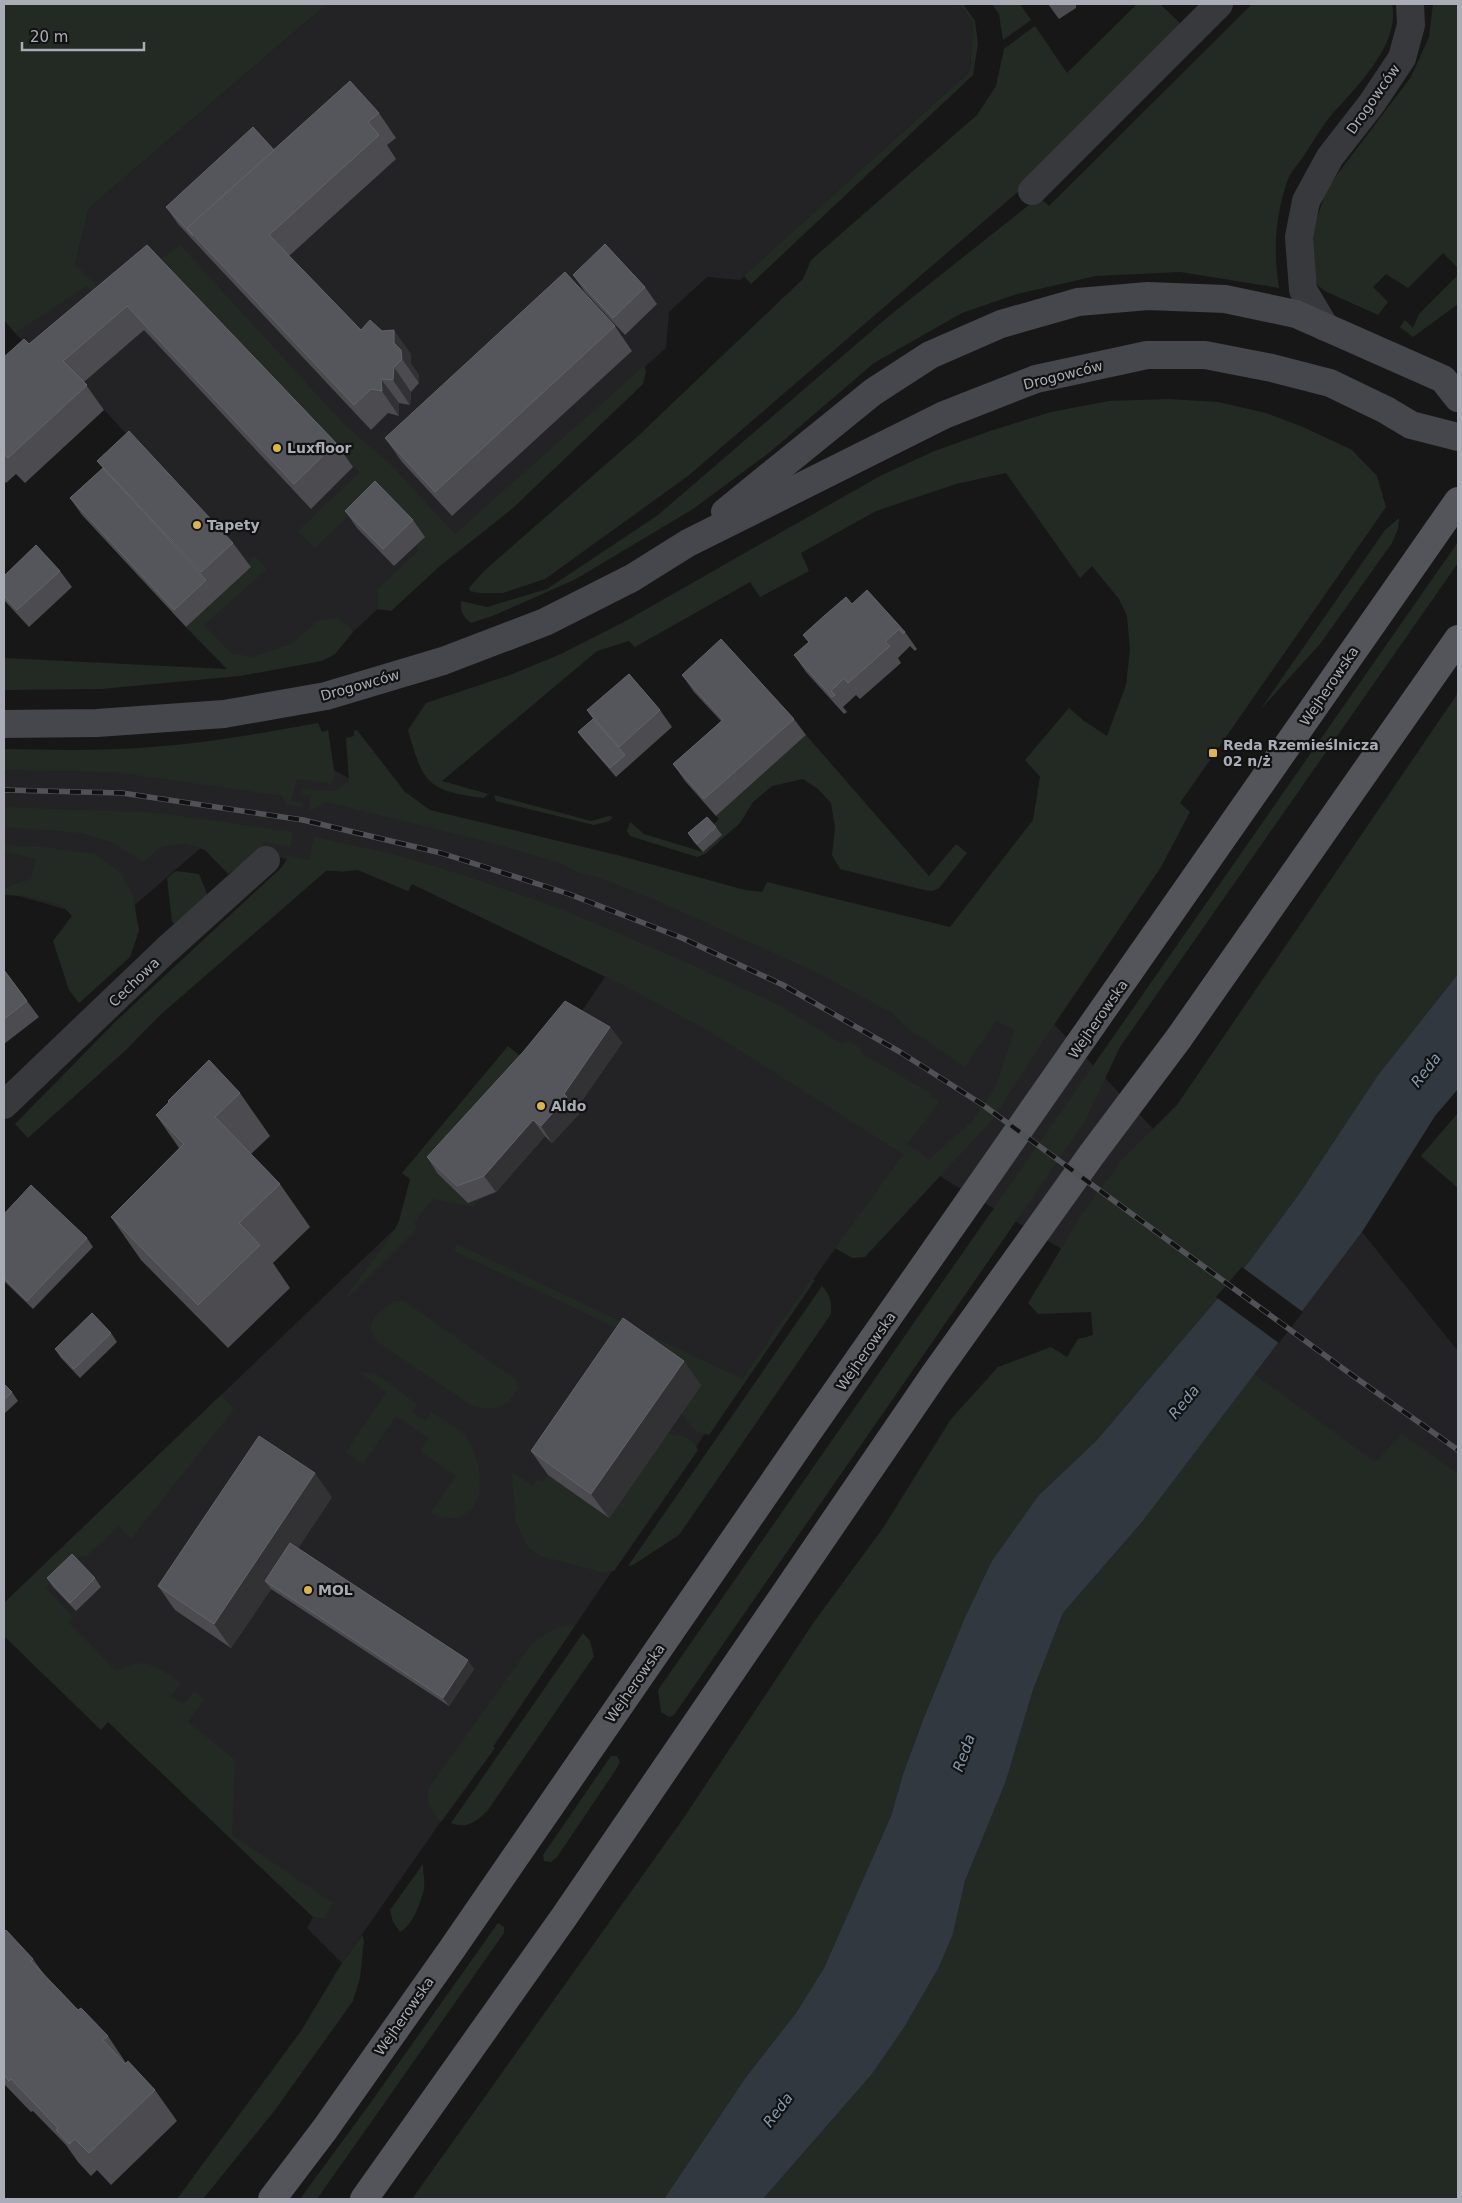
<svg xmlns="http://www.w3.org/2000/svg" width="1462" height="2203" font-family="'DejaVu Sans',sans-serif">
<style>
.built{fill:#232325}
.green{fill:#232a24}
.water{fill:#313840}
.pier{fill:#171718}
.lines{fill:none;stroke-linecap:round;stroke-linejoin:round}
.street{stroke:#38393d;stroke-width:28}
.secondary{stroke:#46474c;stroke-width:28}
.primary{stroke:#54555b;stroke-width:28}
.rail-casing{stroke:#515257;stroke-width:5.5}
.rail{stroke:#121213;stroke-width:4;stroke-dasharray:11;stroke-linecap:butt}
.wall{fill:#4b4b50}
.shaded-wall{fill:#323235}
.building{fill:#55565b;stroke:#636469}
.poi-dot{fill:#dcb44b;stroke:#121213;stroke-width:2}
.labels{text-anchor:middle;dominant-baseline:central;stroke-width:4.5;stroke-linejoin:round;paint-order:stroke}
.street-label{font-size:14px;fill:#aaadb6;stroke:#121213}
.poi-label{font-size:14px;font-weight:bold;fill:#aaadb6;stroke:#121213;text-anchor:start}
.water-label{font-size:15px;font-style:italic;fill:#8598ad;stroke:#121213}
</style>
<rect width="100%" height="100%" fill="#171718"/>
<g class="built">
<polygon points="327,4 959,4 973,23 970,71 740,280 707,277 669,312 666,348 455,535 346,639 228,670 186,627 218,597 146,455 81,385 41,363 4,320 4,292 75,264 89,208"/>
<polygon points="306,755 419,816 1054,1024 1175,1152 1088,1265 903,1154 742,1379 493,1747 342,1963 307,1928 313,1917 108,1722 101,1730 4,1636 4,1603 406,1218 438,1174 577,1018 605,977 412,884 408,891 358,870 341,872 209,841 114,923 4,892 4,763"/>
<polygon points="1362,1232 1458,1351 1458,1526 1253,1373"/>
</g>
<g class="green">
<polygon points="4,4 327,4 89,208 75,264 109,298 180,245 344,424 391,465 455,534 644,366 646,371 643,384 513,508 440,566 391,611 378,609 378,589 419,550 416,546 425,536 376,489 315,548 298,531 360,472 353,467 186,293 110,314 87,286 15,333 4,320"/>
<polygon points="959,4 963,4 975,21 978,44 973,75 751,284 744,276 970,71 973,23"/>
<polygon points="992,4 1020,4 1031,20 1003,40 999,14"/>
<polygon points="1137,4 1160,4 1182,25 1027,184 688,476 545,579 503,593 480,593 470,591 469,588 484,571 637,437 803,279 811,260 977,115 996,86 1004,49 1035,26 1067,73"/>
<path d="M1252,4H1392C1401,46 1353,90 1328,119C1319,131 1311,145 1303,157C1298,164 1291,172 1288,179C1275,216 1273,250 1279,288L1180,272L1096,276L1017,294L962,313L874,363L770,452L693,509L576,579L495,615L471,623C463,617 460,611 461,601L487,607L547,589L658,515L889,316L1039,197L1049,206Z"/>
<polygon points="1433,4 1458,4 1458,268 1443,253 1408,288 1386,274 1373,287 1388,302 1378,315 1327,292 1317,285 1311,263 1312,233 1327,188 1411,77 1429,37"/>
<polygon points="1458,275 1458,304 1413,337 1400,327 1405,320 1413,328 1419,314"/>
<path d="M1168,399L1218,402L1266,413L1303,427L1352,450L1377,476L1386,507L1180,803L1190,812L1161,867L1039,1047L993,1119L865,1257L852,1258L835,1248L903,1154L709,1031L623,985L412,884L408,891L358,870L326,871L159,1016L127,1049L28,1138L15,1124L117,1020L282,867L287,859L286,855L309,860L314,837L393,854L463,875L561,909L690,964L780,1006L842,1044L849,1041L861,1049V1053L932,1094L929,1097L940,1102L907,1144L929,1160L972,1121L995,1088L1015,1030L996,1021L965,1067L901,1023L894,1014L818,973L656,900L601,878L576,872L563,864L496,844L326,802L312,810L309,809L311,796L302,794L303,789L335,791L349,781L346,738L354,736V731L357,730L405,792L430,810L621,856L745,890L762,892L767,882L950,927L1033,820L1040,777L1025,760L1069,708L1084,721L1107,736L1126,685L1130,650L1127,616L1119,599L1092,566L1080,578L1006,473L956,484L876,511L801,553L809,571L760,597L750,582L635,647L629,641L597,651L442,781L488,794L484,798C427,791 423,783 408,730L426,703L510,675L561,654L622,623L880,476L932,452L990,431L1051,412L1109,401Z"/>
<polygon points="1399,518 1398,529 1392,543 1320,644 1260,710 1385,530"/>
<polygon points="1458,542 1458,563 1120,1047 1085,1121 1039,1188 674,1715 669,1717 661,1712 658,1690"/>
<polygon points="255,556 267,569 204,625 231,653 253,657 291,644 319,620 337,618 349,626 353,632 335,654 322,661 240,676 101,689 4,690 4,658 227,669 186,627 250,568 247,563"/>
<polygon points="1458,693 1458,974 1378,1075 1299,1194 1248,1263 1096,1441 1039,1495 979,1588 965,1617 923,1720 904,1771 891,1816 824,1968 796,2013 746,2077 664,2199 412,2199 685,1816 814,1622 883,1528 951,1419 998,1367 1051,1347 1067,1357 1078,1339 1093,1335 1091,1312 1038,1314 1028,1303 1083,1213 1120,1162 1177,1105"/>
<path d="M318,723L322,732L328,730L335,776L331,784L297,779L291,801L302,803L301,807L286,804L282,796L113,772L4,770V749C53,750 103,751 152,747C208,743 263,733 318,723Z"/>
<polygon points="806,735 929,876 956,844 967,853 939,888 933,891 924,890 840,869 832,855 835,828 831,803 818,789 803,779 772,786 753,802 740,823 705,854 697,857 630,836 627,831 630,822 644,834 703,852 713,825 719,819 716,816"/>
<polygon points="494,795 591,821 609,816 613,817 609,821 594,825 496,801"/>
<polygon points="4,807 160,813 293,832 291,847 263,842 261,852 228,874 205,850 185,843 159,848 144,862 112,842 81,833 4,827"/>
<polygon points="4,845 43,847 95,854 121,873 133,896 139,931 130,957 79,1003 69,990 53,941 72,916 62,905 25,896 4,895 4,888 31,879 36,859 4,851"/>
<polygon points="176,871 199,874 208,896 182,929 172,922 167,878"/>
<polygon points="508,1046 535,1068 484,1196 473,1207 433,1199 415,1222 416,1229 348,1297 348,1294 391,1236 399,1221 410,1179 402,1173"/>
<polygon points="1458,1113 1458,1188 1421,1156"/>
<polygon points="457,1244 742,1379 811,1280 815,1280 709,1435 696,1431 681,1413 642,1340 456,1252 454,1248"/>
<path d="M822,1286C831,1296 831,1301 831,1314L679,1535L633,1565L628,1566Z"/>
<path d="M393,1301H404L515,1379L519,1388C506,1407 498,1411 474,1407L379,1343C361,1322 377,1316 393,1301Z"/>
<path d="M359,1372L376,1374L417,1404L412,1411L425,1421L431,1412C443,1420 464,1430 470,1443C477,1456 482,1479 479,1493C474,1516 450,1525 431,1513L456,1476L420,1451L429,1438L396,1416L363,1464L346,1452L387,1392Z"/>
<polygon points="1253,1373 1375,1462 1402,1434 1458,1474 1458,2199 763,2199 872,2074 905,2026 939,1967 953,1934 965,1881 1006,1781 1033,1690 1063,1613 1142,1522"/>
<path d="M221,1395L234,1409L131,1539L119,1526L87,1556L80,1557L69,1565L46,1588L73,1617L68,1622L116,1671C146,1655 155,1666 181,1683L171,1696L183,1705L194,1691L204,1699L188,1722L235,1760L232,1835L333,1903L325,1916L327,1919L313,1917L108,1722L101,1730L4,1636V1603Z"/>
<path d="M667,1434C682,1436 691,1435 698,1450L614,1571L601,1572L541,1556L528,1547L516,1523L512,1472L533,1486L538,1479L543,1482L548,1475L609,1518Z"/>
<path d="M570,1625L574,1627L493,1746L495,1748L441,1822C431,1812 427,1803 428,1789L531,1645C544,1635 553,1627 570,1625Z"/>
<path d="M583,1633L590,1641L594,1656L488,1810C476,1822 467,1829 451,1823Z"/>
<polygon points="611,1756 617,1756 620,1762 615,1771 557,1857 551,1862 544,1861 543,1855"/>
<path d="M423,1864C423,1872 425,1881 424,1888C421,1902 413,1925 400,1932L393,1922L390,1910Z"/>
<polygon points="498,1923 504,1927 504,1933 317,2199 300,2199 369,2105"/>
<polygon points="362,1935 364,1940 360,1978 353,2001 275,2110 203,2199 177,2199 301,2031 342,1963"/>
</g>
<polygon class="water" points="1458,974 1458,1089 1435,1116 1362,1232 1142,1522 1063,1613 1033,1690 1006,1781 965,1881 953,1934 939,1967 905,2026 872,2074 763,2199 664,2199 746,2077 796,2013 824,1968 891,1816 904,1771 923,1720 965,1617 992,1561 1039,1495 1096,1441 1248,1263 1299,1194 1378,1075"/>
<polygon class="pier" points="1242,1267 1303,1312 1279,1343 1216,1297"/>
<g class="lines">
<g class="street">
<polyline points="1032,191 1219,4"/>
<polyline points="1325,327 1303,290 1299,237 1306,201 1330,157 1372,103 1402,58 1411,25 1410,4"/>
<polyline points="4,1105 165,951 266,860"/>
</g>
<g class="secondary">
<polyline points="725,512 873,392 930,355 1001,324 1078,302 1148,296 1225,299 1296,314 1443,379 1458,398"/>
<polyline points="4,724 97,723 224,714 326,696 443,661 545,622 632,578 688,543 944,415 1036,379 1147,355 1205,355 1272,368 1330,383 1386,410 1411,425 1458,437"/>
</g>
<g class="primary">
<polyline points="272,2199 325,2129 452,1949 808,1432 1458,501"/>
<polyline points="364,2199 564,1917 934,1375 1092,1154 1179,1038 1458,639"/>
</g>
<g class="rail-casing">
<polyline id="rail" points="4,790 122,793 303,820 441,853 569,894 682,938 783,985 900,1052 983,1105 1356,1378 1458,1450"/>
</g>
<use href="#rail" class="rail"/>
</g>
<g class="wall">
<polygon points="1048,4 1076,4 1076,8 1059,19"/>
<polygon points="379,113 396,138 387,145 396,159 289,256 361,330 382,331 411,354 411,364 419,375 419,383 411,392 410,405 399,403 399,416 388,413 371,430 205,253 178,224 166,207 274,150"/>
<polygon points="147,245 336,443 353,467 311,509 144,330 84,382 104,410 25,483 16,474 6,483 4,481 4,357 29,344"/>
<polygon points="573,275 645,287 657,304 625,335 585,292"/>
<polygon points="615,326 632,351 452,516 402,462 385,438"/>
<polygon points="97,461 233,543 251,567 186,627 82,515 70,498 103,468"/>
<polygon points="345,511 413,520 425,537 394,566 357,528"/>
<polygon points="60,571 72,587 29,627 4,600 4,576"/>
<polygon points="852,604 905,632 917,649 915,651 910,646 898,658 901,663 860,699 856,695 843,707 847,712 844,714 806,672 794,655 809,642 803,635"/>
<polygon points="682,675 794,719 806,735 716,816 685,781 673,764 721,721 694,692"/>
<polygon points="587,710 660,710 672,727 616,777 584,740 578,732 593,719"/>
<polygon points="716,827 722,835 703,852 694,842 688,833"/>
<polygon points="4,970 39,1017 4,1044"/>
<polygon points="610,1027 622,1043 576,1109 579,1114 552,1143 545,1136 496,1192 468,1203 438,1174 427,1157"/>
<polygon points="240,1093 270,1136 251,1154 280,1184 310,1227 273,1263 290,1288 228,1348 141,1260 111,1217 179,1148 156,1115"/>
<polygon points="4,1214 87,1238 93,1247 33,1309 4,1281"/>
<polygon points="111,1333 117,1342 80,1378 61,1358 55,1349"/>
<polygon points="4,1384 12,1392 18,1401 4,1414"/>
<polygon points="701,1385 609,1518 548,1475 531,1451"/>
<polygon points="332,1497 298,1548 474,1669 449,1706 271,1589 231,1648 175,1610 158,1586"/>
<polygon points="47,1578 95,1578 101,1587 76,1611 53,1587"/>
<polygon points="4,1933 33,1959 46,1977 78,2010 108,2036 126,2063 155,2090 177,2121 111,2185 97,2170 91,2176 78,2162 66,2145 33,2111 31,2112 4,2084"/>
</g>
<g class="shaded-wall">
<polygon points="394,330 411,354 411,364 419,375 419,383 402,359 394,343"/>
<polygon points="394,367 411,392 410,405 393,380"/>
<polygon points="381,379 399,403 399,416 382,391"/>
<polygon points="610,1027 622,1043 576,1109 579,1114 552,1143 541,1126"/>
<polygon points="533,1120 545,1136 496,1192 484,1176"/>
<polygon points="684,1361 701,1385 609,1518 591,1494"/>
<polygon points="315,1473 332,1497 273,1586 265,1581 271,1589 231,1648 214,1624"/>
<polygon points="468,1660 474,1669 449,1706 443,1698"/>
</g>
<g class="building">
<polygon points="350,81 379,113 368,122 379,135 269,235 361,330 370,320 382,331 394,330 394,343 401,350 402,359 394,367 393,380 381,379 382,391 371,389 354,405 187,228"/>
<polygon points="253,127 274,150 187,228 193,236 166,207"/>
<polygon points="605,244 645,287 613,318 573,275"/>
<polygon points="147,245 336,443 294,484 127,306 63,361 87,385 8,458 4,454 4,357 24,339 29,344"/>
<polygon points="565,272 615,326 435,492 385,438"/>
<polygon points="129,431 233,543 201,572 97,461"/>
<polygon points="103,468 206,580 174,610 70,498"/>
<polygon points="375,481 413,520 383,549 345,511"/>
<polygon points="36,545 60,571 17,610 4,596 4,576"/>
<polygon points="867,590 905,632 903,634 899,629 885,642 890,646 848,683 844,678 831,691 835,695 832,697 794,655 809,642 803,635 824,616 846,597 852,604"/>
<polygon points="721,639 794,719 704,799 673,764 723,720 682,675"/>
<polygon points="629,674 660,710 619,747 587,710"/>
<polygon points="593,719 625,755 610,768 578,732"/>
<polygon points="707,817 716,827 697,844 688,833"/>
<polygon points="4,970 27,1001 4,1019"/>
<polygon points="565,1001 610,1027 564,1094 567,1097 541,1126 533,1120 484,1176 457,1186 427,1157 523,1052"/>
<polygon points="209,1060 240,1093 215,1117 280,1184 239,1223 260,1245 198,1305 111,1217 184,1144 156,1115 169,1102 168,1101"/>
<polygon points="31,1185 87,1238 27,1301 4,1278 4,1214"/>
<polygon points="92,1313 111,1333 74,1369 55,1349"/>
<polygon points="623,1318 684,1361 591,1494 531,1451"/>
<polygon points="4,1384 12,1392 4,1400"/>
<polygon points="259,1436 315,1473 214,1624 158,1586"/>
<polygon points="290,1543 468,1660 443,1698 265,1581"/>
<polygon points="72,1554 95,1578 70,1603 47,1578"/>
<polygon points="6,1930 33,1959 31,1961 78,2010 81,2008 108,2036 103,2040 125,2064 128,2061 155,2090 89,2153 75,2139 69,2144 56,2130 58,2128 11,2079 9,2081 4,2075 4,1933"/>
</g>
<g class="poi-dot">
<circle cx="277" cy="448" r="5"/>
<circle cx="197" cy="525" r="5"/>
<rect x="1208" y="748" width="10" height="10" rx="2.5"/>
<circle cx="541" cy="1106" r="5"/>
<circle cx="308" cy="1590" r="5"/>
</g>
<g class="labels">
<g class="street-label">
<text transform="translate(1373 99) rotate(-55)">Drogowców</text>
<text transform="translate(1063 375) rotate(-14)">Drogowców</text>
<text transform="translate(360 685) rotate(-16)">Drogowców</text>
<text transform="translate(1329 686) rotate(-56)">Wejherowska</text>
<text transform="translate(134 982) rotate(-44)">Cechowa</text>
<text transform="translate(1098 1019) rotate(-55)">Wejherowska</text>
<text transform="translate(866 1351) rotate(-55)">Wejherowska</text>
<text transform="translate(635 1683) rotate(-55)">Wejherowska</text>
<text transform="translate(404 2016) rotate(-55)">Wejherowska</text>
</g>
<g class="poi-label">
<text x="287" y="448">Luxfloor</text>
<text x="207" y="525">Tapety</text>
<text x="1223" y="745">Reda Rzemieślnicza<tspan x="1223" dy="16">02 n/ż</tspan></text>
<text x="551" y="1106">Aldo</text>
<text x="318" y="1590">MOL</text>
</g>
<g class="water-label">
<text transform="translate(1426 1070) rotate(-52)">Reda</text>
<text transform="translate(1184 1402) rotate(-50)">Reda</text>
<text transform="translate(964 1753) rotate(-70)">Reda</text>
<text transform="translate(778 2110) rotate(-53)">Reda</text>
</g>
</g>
<rect width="1462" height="2203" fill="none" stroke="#aaadb6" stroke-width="10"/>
<path d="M22 42v8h122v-8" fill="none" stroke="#aaadb6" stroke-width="2.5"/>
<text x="30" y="42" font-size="15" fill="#aaadb6" stroke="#121213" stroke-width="4" paint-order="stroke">20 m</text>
</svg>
